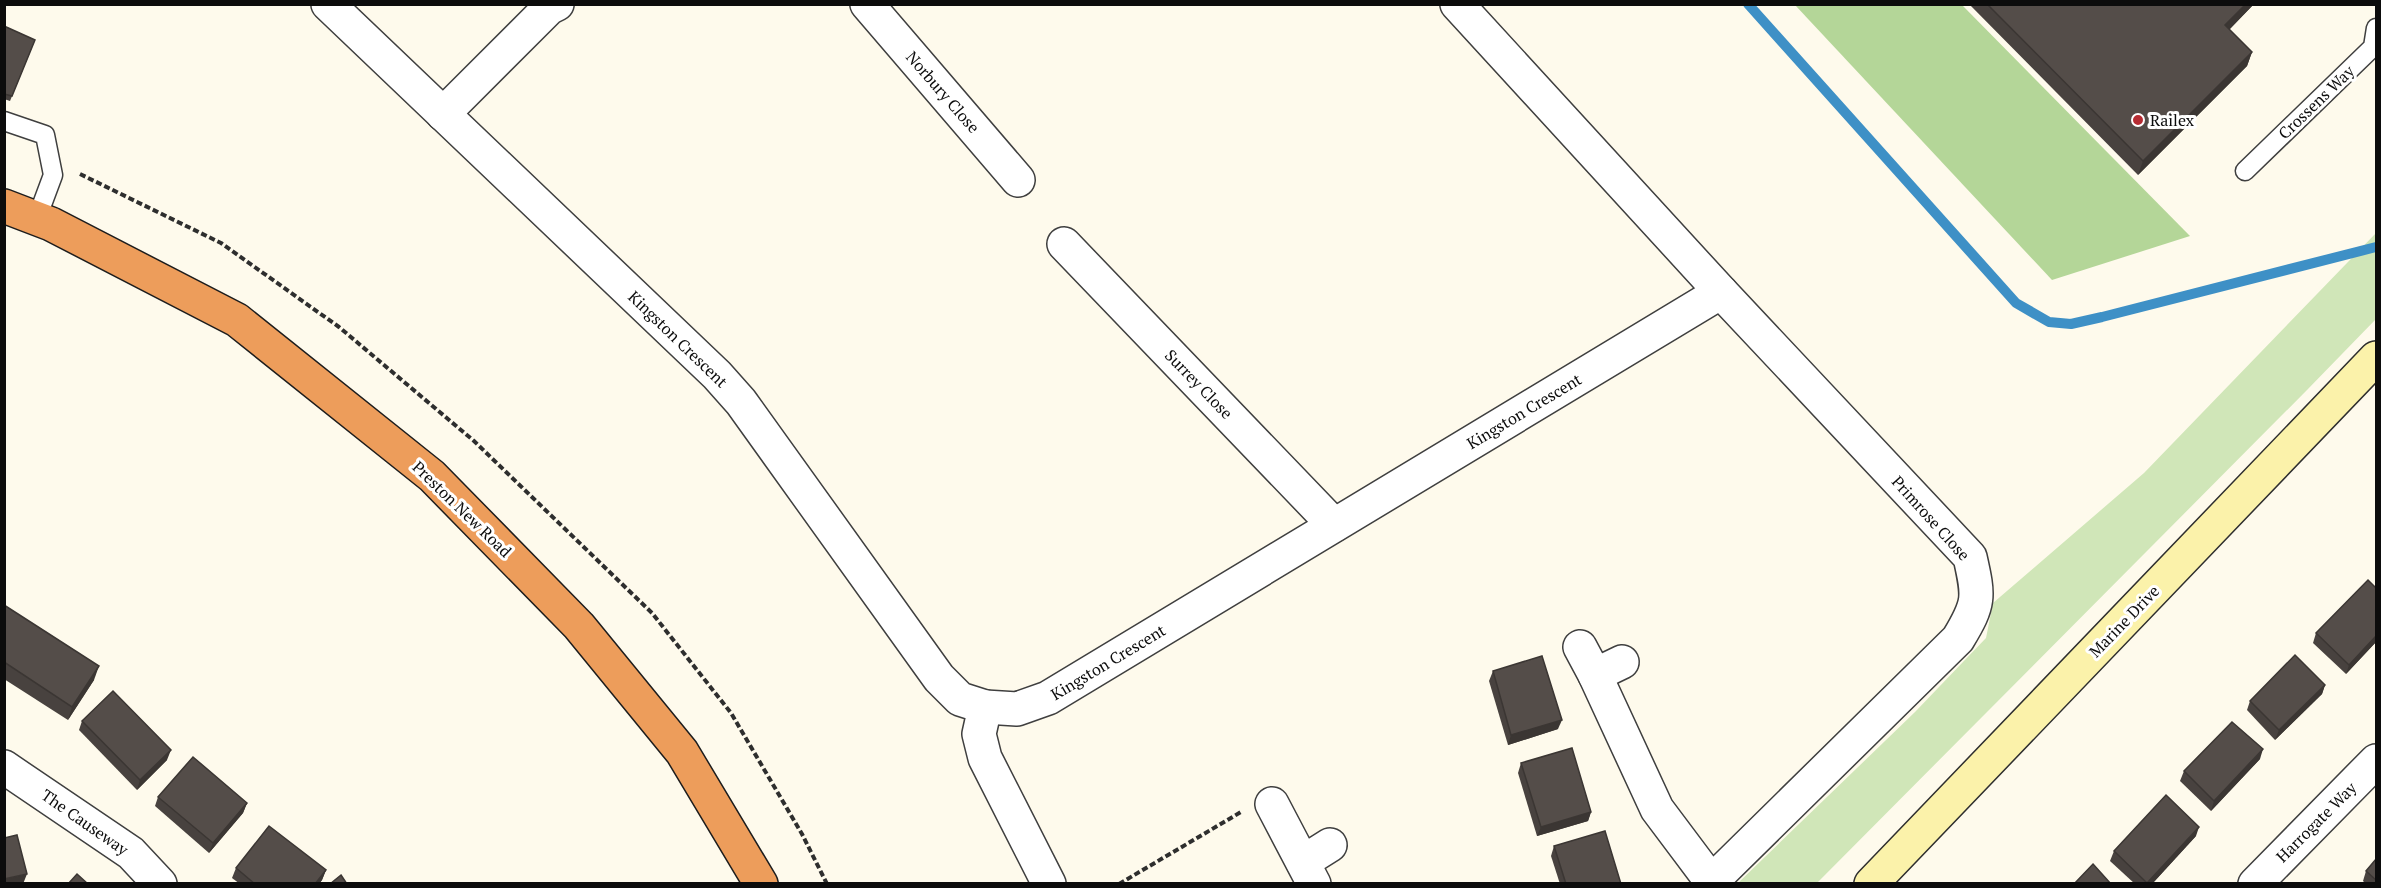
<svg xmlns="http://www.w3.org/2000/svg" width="2381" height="888" font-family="'PT Serif',serif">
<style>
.green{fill:#d0e6b8}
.forest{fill:#b4d698}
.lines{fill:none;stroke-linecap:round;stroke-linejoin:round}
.stream{stroke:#3e90c6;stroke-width:10}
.lane-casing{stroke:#3f3f3f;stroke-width:21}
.street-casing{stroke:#3f3f3f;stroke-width:36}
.secondary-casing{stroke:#2e2e2e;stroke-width:36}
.highway-casing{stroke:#1d1d1d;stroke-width:36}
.path{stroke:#2e2e2e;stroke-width:4;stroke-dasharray:6 3;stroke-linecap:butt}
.lane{stroke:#fff;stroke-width:18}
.street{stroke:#fff;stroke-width:33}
.secondary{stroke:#fbf2aa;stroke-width:33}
.highway{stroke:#ed9d5b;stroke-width:33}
.wall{fill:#48423f}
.shaded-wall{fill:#3b3633}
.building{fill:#544d49;stroke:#3b3633;stroke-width:1.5}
.poi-dot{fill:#b52b32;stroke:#fff;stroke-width:2}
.labels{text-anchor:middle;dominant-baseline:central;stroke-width:6;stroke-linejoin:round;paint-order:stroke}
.street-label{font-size:16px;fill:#0c0c0c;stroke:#fff}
.poi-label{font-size:16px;fill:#0c0c0c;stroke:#fff;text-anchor:start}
</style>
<rect width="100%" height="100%" fill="#fefaec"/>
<polygon class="green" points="2376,233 2376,319 2307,390 1817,883 1738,883 1915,712 1986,638 1993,603 2144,473"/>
<polygon class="forest" points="1795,5 1962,5 2190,236 2052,280"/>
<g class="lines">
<polyline class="stream" points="1748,4 2016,303 2049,322 2071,324 2102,317 2376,247"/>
<g class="lane-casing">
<g id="lane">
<polyline points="4,121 45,135 53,175 37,218"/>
<polyline points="2245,171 2373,47 2376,28"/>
</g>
</g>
<g class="street-casing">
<g id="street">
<polyline points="328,4 717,375 741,402 939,678 960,699 985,707 979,734 985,758 1049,884"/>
<polyline points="867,4 1018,180"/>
<path d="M1457,4L1721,292L1970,557C1979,597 1980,603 1958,639L1709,884"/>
<polyline points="443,114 549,8 557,4"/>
<polyline points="1064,244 1334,525"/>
<polyline points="1580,647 1595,675 1657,809 1711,881"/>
<polyline points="1595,675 1622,662"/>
<polyline points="985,707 1017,709 1048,698 1721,292"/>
<polyline points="4,767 131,853 160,884"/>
<polyline points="1272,804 1314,884"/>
<polyline points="1303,862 1330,845"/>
<polyline points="2255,884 2376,761"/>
</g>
</g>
<g class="secondary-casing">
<polyline id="secondary" points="1871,884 2376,358"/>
</g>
<g class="highway-casing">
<polyline id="highway" points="4,206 51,224 237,320 432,476 579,626 682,752 761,884"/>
</g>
<g class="path">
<polyline points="80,174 221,243 339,327 474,441 652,613 731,713 802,834 827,884"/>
<polyline points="1119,884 1241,812"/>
</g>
<use href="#lane" class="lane"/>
<use href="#street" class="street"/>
<use href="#secondary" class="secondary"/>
<use href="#highway" class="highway"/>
</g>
<g class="wall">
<polygon points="1969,4 2254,4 2229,30 2252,52 2247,66 2138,175"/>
<polygon points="4,26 35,40 10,101 4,99"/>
<polygon points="4,605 94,680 68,720 4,679"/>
<polygon points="2316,633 2376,642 2346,674 2313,643"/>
<polygon points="1493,671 1558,729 1508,745 1489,681"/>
<polygon points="2325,685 2322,694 2275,740 2247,710 2250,701"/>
<polygon points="82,721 167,760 137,790 79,730"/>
<polygon points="2260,759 2211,811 2180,781 2184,771"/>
<polygon points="1521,763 1591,812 1588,821 1537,836 1518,773"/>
<polygon points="158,797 247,803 243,813 209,853 155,806"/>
<polygon points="2196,836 2152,884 2135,884 2110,861 2114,851"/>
<polygon points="1554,846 1621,884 1560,884 1551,856"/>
<polygon points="2376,859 2376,884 2366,884 2363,881 2366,871"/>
<polygon points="236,868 326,870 322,880 319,884 240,884 232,878"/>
</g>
<g class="shaded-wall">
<polygon points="2246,4 2254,4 2220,39 2225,25"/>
<polygon points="2252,52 2247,66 2138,175 2143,161"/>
<polygon points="2376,636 2376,642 2346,674 2349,665"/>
<polygon points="99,666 94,680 68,720 72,707"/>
<polygon points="2325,685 2322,694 2275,740 2279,730"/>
<polygon points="1562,720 1558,729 1508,745 1511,735"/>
<polygon points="2263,749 2260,759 2211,811 2214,801"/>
<polygon points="171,750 167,760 137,790 140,780"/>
<polygon points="247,803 243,813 209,853 213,843"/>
<polygon points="1591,812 1588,821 1537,836 1541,827"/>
<polygon points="2199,827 2196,836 2152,884 2147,884"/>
<polygon points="326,870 322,880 319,884 315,884"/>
<polygon points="27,874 23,884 4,884 4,879"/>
</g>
<g class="building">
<polygon points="1987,4 2246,4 2225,25 2252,52 2143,161"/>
<polygon points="4,26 35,40 12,96 4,94"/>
<polygon points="2368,580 2376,588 2376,636 2349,665 2316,633"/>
<polygon points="4,605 99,666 72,707 4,662"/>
<polygon points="2295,655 2325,685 2279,730 2250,701"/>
<polygon points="1542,656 1562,720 1511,735 1493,671"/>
<polygon points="113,691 171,750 140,780 82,721"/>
<polygon points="2232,722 2263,749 2214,801 2184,771"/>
<polygon points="1572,748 1591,812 1541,827 1521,763"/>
<polygon points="193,757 247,803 213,843 158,797"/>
<polygon points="2166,795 2199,827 2147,883 2114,851"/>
<polygon points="269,826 326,870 315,884 255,884 236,868"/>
<polygon points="1605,831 1621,884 1566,884 1554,846"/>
<polygon points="17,835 27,874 4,879 4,838"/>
<polygon points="2376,859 2376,880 2366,871"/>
<polygon points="2093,864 2111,884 2074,884"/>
<polygon points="77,874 88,884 68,884"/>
<polygon points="341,875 347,884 330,884"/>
</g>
<circle class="poi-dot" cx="2138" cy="120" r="6"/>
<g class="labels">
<g class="street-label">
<text transform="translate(943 92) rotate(49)">Norbury Close</text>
<text transform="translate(2316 102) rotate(-44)">Crossens Way</text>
<text transform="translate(678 339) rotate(44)">Kingston Crescent</text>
<text transform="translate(1199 384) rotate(46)">Surrey Close</text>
<text transform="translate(1524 411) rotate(-31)">Kingston Crescent</text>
<text transform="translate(462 509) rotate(44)">Preston New Road</text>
<text transform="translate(1931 518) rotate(48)">Primrose Close</text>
<text transform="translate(2124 621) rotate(-46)">Marine Drive</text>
<text transform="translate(1108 662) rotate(-31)">Kingston Crescent</text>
<text transform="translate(85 822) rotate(35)">The Causeway</text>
<text transform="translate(2316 822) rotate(-45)">Harrogate Way</text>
</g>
<g class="poi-label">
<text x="2150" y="120">Railex</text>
</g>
</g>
<rect width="2381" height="888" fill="none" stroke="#0c0c0c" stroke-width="12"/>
</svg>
